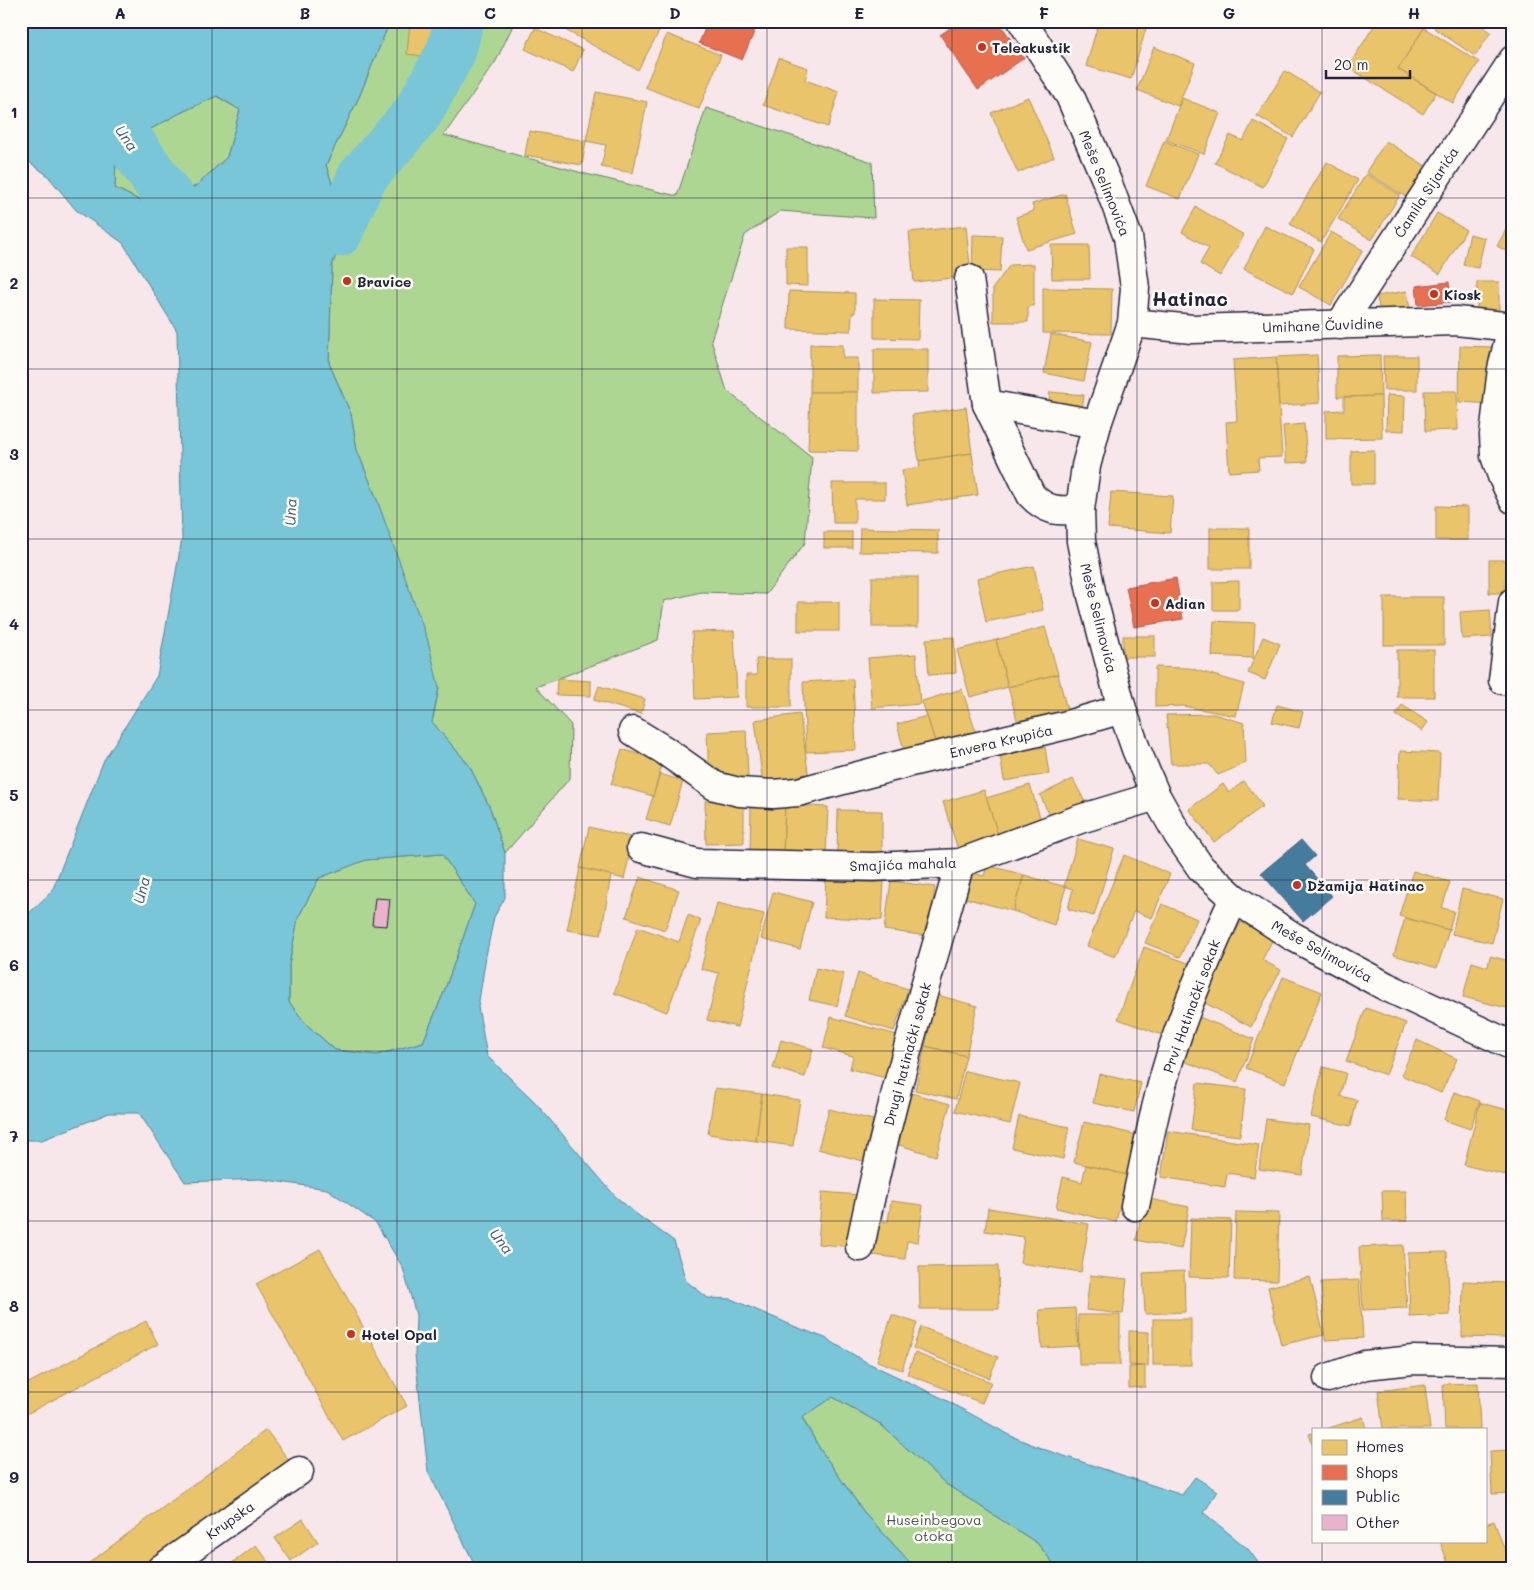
<svg xmlns="http://www.w3.org/2000/svg" width="1534" height="1590" font-family="Mali,sans-serif">
<style>
.green{fill:#aed693;stroke:#687c67}
.water{fill:#79c6d8;stroke:#568499;fill-rule:evenodd}
.homes{fill:#e9c46a;stroke:#ad935c}
.shops{fill:#e76f51;stroke:#ac584a}
.public{fill:#457b9d;stroke:#3a6080}
.lines{fill:none;stroke-linecap:round;stroke-linejoin:round}
.river{stroke:#79c6d8;stroke-width:50}
.building{fill:#eab3cb;stroke:#22223b}
.minor-casing{stroke:#22223b;stroke-width:31}
.minor{stroke:#fdfcf7;stroke-width:28}
.grid{fill:none;stroke:#22223b;stroke-width:1;stroke-opacity:0.55}
.poi-dot{fill:#c8321e;stroke:#fdfcf7;stroke-width:2}
.labels{text-anchor:middle;dominant-baseline:central;stroke-width:5;stroke-linejoin:round;paint-order:stroke}
.poi-label{font-size:14px;font-weight:bold;fill:#22223b;stroke:#fdfcf7;text-anchor:start}
.street-label{font-size:14px;fill:#22223b;stroke:#fdfcf7}
.park-label{font-size:14px;fill:#4c5855;stroke:#fdfcf7}
.water-label{font-size:15px;font-style:italic;fill:#405b72;stroke:#fdfcf7}
.district-label{font-size:19px;font-weight:bold;fill:#22223b;stroke:#fdfcf7}
.neatline{fill:none;stroke:#22223b;stroke-width:2}
.grid-label{font-size:16px;text-anchor:middle;font-weight:bold;fill:#22223b}
</style>
<rect width="100%" height="100%" fill="#f7e6ea"/>
<filter id="ink" filterUnits="userSpaceOnUse"><feTurbulence type="fractalNoise" baseFrequency=".02" numOctaves="2"/><feDisplacementMap in="SourceGraphic" scale="10" xChannelSelector="R" yChannelSelector="G"/><feConvolveMatrix kernelMatrix="1 2 1 2 8 2 1 2 1" color-interpolation-filters="sRGB"/></filter>
<g filter="url(#ink)">
<g class="green">
<polygon points="390,21 515,21 496,61 444,135 586,174 677,196 706,108 872,162 874,218 780,211 745,235 711,340 727,391 812,457 805,543 766,594 701,592 664,601 658,640 536,687 571,725 570,778 505,853 490,808 469,765 432,722 439,688 376,497 357,450 351,414 329,363 332,266 340,242 336,213 335,193 326,165 359,97"/>
<polygon points="216,96 240,110 227,157 196,186 151,206 115,188 116,156 147,131 180,113"/>
<polygon points="442,854 475,904 444,992 423,1042 377,1055 335,1050 306,1024 289,1002 289,965 298,918 319,878 365,860"/>
<polygon points="833,1397 879,1423 946,1484 1037,1543 1058,1569 916,1569 863,1511 820,1449 802,1417"/>
</g>
<path class="water" d="M21,21H390L359,97L326,165L335,193L336,213L340,243L332,266L329,363L351,414L357,450L376,497L428,641L439,688L432,722L469,765L490,808L505,853V898L494,917L486,956L478,1007L487,1056L534,1101L615,1196L639,1216L674,1241L686,1281L708,1298L731,1299L796,1327L825,1338L866,1362L940,1397L1011,1436L1043,1449L1182,1495L1195,1477L1217,1491L1204,1513L1248,1549L1263,1569H1058L1037,1543L946,1484L879,1423L833,1397L802,1418L820,1449L863,1511L916,1569H477L428,1471L415,1355L416,1315L403,1268L376,1223L327,1189L260,1179L185,1182L139,1113H109L42,1140H21V921L52,891L104,760L157,676L182,539L177,331L123,243L76,210L47,175L21,156ZM217,96L240,110L227,157L196,186L151,206L115,188L116,156L147,131L180,113ZM442,854L475,904L444,992L423,1042L377,1055L335,1050L306,1024L289,1002V965L298,918L319,878L366,860Z"/>
<g class="homes">
<polygon points="410,21 448,21 444,59 407,54"/>
<polygon points="572,21 648,21 661,28 638,70 567,31"/>
<polygon points="1099,21 1134,21 1147,25 1131,79 1086,66"/>
<polygon points="1377,21 1412,21 1424,28 1398,69 1436,93 1423,114 1348,67"/>
<polygon points="1439,21 1475,21 1491,32 1475,56 1434,28"/>
<polygon points="535,28 583,50 573,72 525,49"/>
<polygon points="1424,28 1479,62 1453,103 1398,69"/>
<polygon points="667,34 721,55 699,109 645,87"/>
<polygon points="1154,47 1195,63 1178,106 1137,90"/>
<polygon points="779,58 808,68 805,80 839,92 828,127 763,105"/>
<polygon points="1285,71 1320,92 1293,137 1257,116"/>
<polygon points="596,92 647,102 633,173 601,167 606,145 586,141"/>
<polygon points="1028,97 1054,157 1018,173 991,113"/>
<polygon points="1182,98 1220,113 1204,154 1166,140"/>
<polygon points="1253,121 1288,139 1263,187 1215,163 1230,135 1243,141"/>
<polygon points="529,131 586,141 582,165 525,155"/>
<polygon points="1164,141 1198,154 1180,199 1146,186"/>
<polygon points="1386,141 1429,168 1409,199 1366,172"/>
<polygon points="1327,162 1358,180 1321,242 1290,224"/>
<polygon points="1366,174 1400,195 1372,240 1338,219"/>
<polygon points="1065,194 1077,234 1026,249 1016,217 1034,211 1032,204"/>
<polygon points="1196,207 1244,235 1220,276 1200,264 1209,248 1182,232"/>
<polygon points="1437,213 1466,230 1440,274 1411,257"/>
<polygon points="1513,217 1513,255 1497,246"/>
<polygon points="966,226 971,276 914,282 909,232"/>
<polygon points="1265,226 1314,249 1293,293 1244,269"/>
<polygon points="1331,232 1363,250 1331,305 1299,287"/>
<polygon points="1470,234 1485,238 1478,268 1463,265"/>
<polygon points="973,235 1002,236 1000,272 972,271"/>
<polygon points="1051,245 1089,245 1090,279 1052,279"/>
<polygon points="786,247 808,247 808,286 786,285"/>
<polygon points="1034,264 1034,306 1028,306 1028,322 993,322 993,288 1010,265"/>
<rect x="1477" y="282" width="22" height="29"/>
<polygon points="1513,282 1513,295 1509,293"/>
<polygon points="1043,288 1112,289 1111,334 1043,333"/>
<polygon points="789,291 855,293 855,313 852,313 851,331 788,329"/>
<polygon points="1407,291 1410,310 1380,314 1377,296"/>
<polygon points="874,299 919,300 918,339 874,338"/>
<polygon points="1051,334 1092,342 1084,381 1044,373"/>
<polygon points="810,344 843,345 843,358 858,358 858,392 810,392"/>
<polygon points="1460,346 1496,347 1494,404 1459,402"/>
<polygon points="874,349 928,349 928,392 874,393"/>
<polygon points="1317,355 1320,403 1279,406 1276,357"/>
<polygon points="1380,355 1381,396 1337,397 1337,356"/>
<polygon points="1383,356 1417,356 1417,390 1384,390"/>
<polygon points="1276,357 1282,457 1258,458 1259,470 1229,472 1226,422 1237,421 1233,360"/>
<polygon points="1424,391 1457,391 1458,430 1425,431"/>
<polygon points="810,392 858,392 858,451 808,450"/>
<polygon points="1050,392 1084,395 1082,411 1048,407"/>
<polygon points="1387,395 1405,396 1404,431 1386,430"/>
<polygon points="1381,396 1382,438 1326,439 1326,411 1344,410 1344,397"/>
<polygon points="966,407 972,453 919,461 912,415"/>
<polygon points="1304,424 1307,462 1286,463 1283,426"/>
<polygon points="1508,426 1513,427 1513,469 1500,466"/>
<polygon points="1374,450 1374,484 1351,484 1351,451"/>
<polygon points="972,453 978,495 907,505 902,470 920,467 919,461"/>
<polygon points="832,483 885,483 885,499 855,499 855,523 833,523"/>
<polygon points="1111,492 1173,496 1170,533 1108,528"/>
<polygon points="1436,506 1468,507 1468,540 1436,540"/>
<polygon points="860,528 938,530 938,553 859,552"/>
<rect x="1210" y="528" width="39" height="41"/>
<rect x="824" y="532" width="28" height="16"/>
<polygon points="1489,560 1506,560 1505,593 1489,593"/>
<polygon points="1034,566 1043,610 986,622 977,578"/>
<rect x="872" y="577" width="46" height="50"/>
<polygon points="1239,581 1239,610 1213,610 1213,582"/>
<rect x="1384" y="597" width="60" height="48"/>
<rect x="798" y="602" width="41" height="29"/>
<polygon points="1490,610 1492,637 1462,639 1460,612"/>
<polygon points="1214,621 1255,623 1253,658 1212,656"/>
<polygon points="1045,627 1058,674 1008,687 996,640"/>
<polygon points="734,631 737,697 695,699 692,632"/>
<rect x="1123" y="636" width="32" height="21"/>
<polygon points="954,637 956,673 929,675 926,639"/>
<polygon points="1263,637 1280,644 1265,680 1248,673"/>
<polygon points="996,640 1008,687 970,697 957,650"/>
<rect x="1397" y="650" width="37" height="47"/>
<polygon points="916,654 920,704 872,708 868,658"/>
<polygon points="756,659 791,659 791,707 746,707 746,675 757,675"/>
<polygon points="1155,667 1189,668 1244,684 1236,716 1183,706 1155,707"/>
<polygon points="1058,674 1068,714 1019,727 1008,687"/>
<polygon points="557,679 591,681 591,696 556,695"/>
<polygon points="853,679 856,750 806,752 803,682"/>
<polygon points="1512,685 1513,685 1513,729 1508,728"/>
<polygon points="599,686 645,699 641,714 594,700"/>
<polygon points="962,689 977,736 937,748 922,701"/>
<polygon points="1277,705 1303,712 1299,728 1272,722"/>
<polygon points="1402,705 1428,722 1422,731 1396,715"/>
<polygon points="800,714 809,779 763,785 755,720"/>
<polygon points="1214,714 1244,723 1246,763 1218,775 1209,764 1171,764 1166,715"/>
<polygon points="927,716 937,748 906,758 897,724"/>
<polygon points="746,730 748,777 709,779 707,732"/>
<polygon points="1045,747 1049,774 1004,781 1000,754"/>
<polygon points="622,749 663,762 653,796 611,784"/>
<polygon points="1400,751 1440,753 1438,801 1398,799"/>
<polygon points="660,774 683,781 670,826 646,819"/>
<polygon points="1073,779 1086,804 1052,820 1040,795"/>
<polygon points="1244,781 1263,806 1214,842 1189,809 1223,784 1229,793"/>
<polygon points="1030,785 1043,827 1000,841 986,798"/>
<polygon points="984,790 1000,841 959,853 943,802"/>
<polygon points="744,800 744,843 706,844 705,801"/>
<polygon points="751,805 785,805 783,855 750,855"/>
<polygon points="785,805 828,807 826,856 783,855"/>
<polygon points="838,810 882,811 882,856 837,855"/>
<polygon points="589,827 634,838 624,879 580,868"/>
<polygon points="1078,839 1114,849 1094,916 1068,909 1073,889 1064,886"/>
<polygon points="1124,855 1170,874 1152,918 1134,911 1115,957 1087,946"/>
<polygon points="987,865 1024,875 1013,911 965,898 972,873 984,876"/>
<polygon points="580,868 611,875 601,935 567,930"/>
<polygon points="1413,871 1450,882 1442,908 1454,911 1449,930 1399,916"/>
<polygon points="1024,875 1066,887 1054,925 1013,911"/>
<polygon points="640,877 679,890 665,930 626,917"/>
<polygon points="826,877 884,880 882,920 824,917"/>
<polygon points="891,881 935,887 928,936 884,930"/>
<polygon points="1462,889 1503,899 1492,943 1452,934"/>
<polygon points="773,892 812,902 800,949 761,939"/>
<polygon points="717,903 764,914 737,1027 707,1020 719,973 701,969"/>
<polygon points="1162,904 1197,919 1180,957 1145,943"/>
<polygon points="688,915 701,920 667,1012 614,993 638,927 679,942"/>
<polygon points="1405,918 1449,930 1437,968 1394,955"/>
<polygon points="1241,922 1273,939 1262,960 1281,970 1251,1027 1199,1000"/>
<polygon points="1144,947 1191,964 1165,1036 1118,1019"/>
<polygon points="1490,956 1513,962 1513,985 1507,1008 1463,997 1472,962 1488,967"/>
<polygon points="816,968 844,974 837,1006 809,1000"/>
<polygon points="858,973 908,989 894,1031 845,1016"/>
<polygon points="1283,977 1322,992 1285,1083 1246,1068"/>
<polygon points="937,995 977,1006 966,1056 925,1046"/>
<polygon points="1513,1006 1513,1026 1507,1024"/>
<polygon points="1366,1008 1406,1023 1386,1075 1346,1061"/>
<polygon points="831,1017 897,1035 886,1078 850,1069 853,1056 823,1048"/>
<polygon points="1199,1017 1254,1039 1237,1082 1181,1060"/>
<polygon points="781,1040 813,1049 805,1077 773,1068"/>
<polygon points="1417,1040 1457,1059 1441,1093 1401,1075"/>
<polygon points="925,1046 966,1056 956,1099 915,1090"/>
<polygon points="1323,1067 1346,1073 1340,1096 1357,1100 1351,1126 1311,1117"/>
<polygon points="965,1071 1020,1083 1010,1124 955,1111"/>
<polygon points="1099,1074 1141,1083 1134,1112 1093,1103"/>
<polygon points="1197,1083 1246,1089 1240,1136 1191,1130"/>
<polygon points="715,1088 762,1094 756,1141 708,1134"/>
<polygon points="1454,1092 1480,1101 1470,1129 1444,1120"/>
<polygon points="911,1093 950,1104 936,1156 896,1144"/>
<polygon points="762,1094 800,1100 793,1146 756,1141"/>
<polygon points="1480,1103 1513,1111 1513,1177 1464,1165"/>
<polygon points="829,1109 873,1120 863,1161 818,1149"/>
<polygon points="1019,1116 1069,1127 1063,1159 1012,1148"/>
<polygon points="1266,1119 1309,1125 1302,1175 1259,1169"/>
<polygon points="1084,1122 1137,1135 1127,1175 1074,1162"/>
<polygon points="1168,1131 1259,1145 1254,1177 1227,1173 1225,1187 1161,1177"/>
<polygon points="1086,1165 1127,1175 1116,1222 1056,1208 1063,1177 1082,1182"/>
<polygon points="1382,1191 1406,1191 1407,1221 1383,1221"/>
<polygon points="822,1192 859,1195 855,1247 818,1244"/>
<polygon points="1145,1198 1189,1207 1181,1249 1136,1240"/>
<polygon points="891,1201 923,1205 918,1242 907,1241 905,1259 873,1255 878,1220 888,1222"/>
<polygon points="988,1208 1089,1224 1081,1272 1020,1263 1024,1237 985,1231"/>
<polygon points="1236,1212 1279,1213 1277,1281 1234,1280"/>
<polygon points="1513,1215 1513,1227 1507,1224"/>
<polygon points="1191,1218 1231,1220 1229,1278 1189,1277"/>
<polygon points="1403,1245 1407,1308 1363,1310 1359,1247"/>
<polygon points="320,1249 407,1406 343,1441 256,1284"/>
<polygon points="1447,1252 1450,1315 1410,1317 1408,1253"/>
<polygon points="998,1266 999,1309 920,1309 919,1267"/>
<polygon points="1184,1271 1185,1312 1145,1314 1143,1273"/>
<polygon points="1090,1275 1127,1279 1123,1314 1086,1310"/>
<polygon points="1310,1277 1324,1335 1281,1345 1268,1287"/>
<polygon points="1359,1280 1363,1338 1325,1340 1321,1282"/>
<polygon points="1463,1281 1508,1283 1506,1338 1462,1337"/>
<polygon points="1075,1308 1078,1346 1042,1348 1039,1310"/>
<polygon points="892,1315 917,1323 902,1370 877,1361"/>
<polygon points="1078,1315 1120,1315 1120,1365 1079,1365"/>
<rect x="1153" y="1319" width="38" height="46"/>
<polygon points="146,1321 158,1344 21,1417 21,1387"/>
<polygon points="921,1327 998,1357 989,1378 913,1348"/>
<polygon points="1129,1331 1149,1332 1148,1366 1129,1365"/>
<polygon points="915,1353 991,1382 982,1403 907,1374"/>
<polygon points="1145,1366 1145,1387 1129,1388 1129,1367"/>
<polygon points="1478,1383 1480,1429 1445,1429 1443,1384"/>
<polygon points="1425,1385 1430,1429 1383,1429 1378,1391"/>
<polygon points="1363,1417 1366,1429 1326,1429"/>
<polygon points="266,1430 291,1463 150,1569 81,1569"/>
<polygon points="1313,1433 1313,1447 1309,1434"/>
<polygon points="1513,1450 1513,1493 1492,1494 1490,1451"/>
<polygon points="303,1519 318,1542 291,1561 275,1538"/>
<polygon points="1494,1521 1512,1569 1450,1569 1440,1541 1485,1541 1485,1524"/>
<polygon points="256,1545 274,1569 224,1569"/>
<polygon points="337,1560 343,1569 323,1569"/>
</g>
<g class="shops">
<polygon points="708,21 759,21 742,60 699,43"/>
<polygon points="960,21 998,21 1024,58 978,90 940,35"/>
<polygon points="1449,282 1451,302 1418,305 1416,286"/>
<polygon points="1176,578 1183,619 1134,627 1126,587"/>
</g>
<polygon class="public" points="1301,840 1315,856 1305,865 1332,896 1303,921 1261,873"/>
<g class="lines">
<g class="river">
<polyline points="45,21 209,255"/>
<polyline points="338,232 362,177 417,114 451,52 459,21"/>
</g>
</g>
<polygon class="building" points="375,898 390,899 387,926 372,925"/>
<g class="lines">
<g class="minor-casing">
<g id="minor">
<polyline points="1022,21 1070,96 1108,184 1128,237 1135,288 1132,323 1097,424 1086,466 1080,510 1081,541 1092,596 1122,709 1136,749 1156,796 1178,835 1201,868 1234,898 1292,936 1387,987 1513,1046"/>
<path d="M969,279L987,404L1031,495C1047,512 1058,511 1080,510"/>
<polyline points="1132,323 1192,329 1456,321 1513,327"/>
<polyline points="1340,325 1513,60"/>
<polyline points="1512,326 1502,369 1494,435 1495,456 1502,476 1513,499"/>
<polyline points="987,404 1097,424"/>
<polyline points="1503,680 1513,602"/>
<polyline points="633,731 664,750 715,786 739,792 773,794 798,792 907,763 1067,725 1122,709"/>
<polyline points="641,848 697,863 873,867 960,863 1080,819 1156,796"/>
<path d="M1135,1206C1147,1150 1157,1093 1176,1039C1192,991 1213,944 1234,898"/>
<path d="M860,1247C886,1117 924,990 960,863"/>
<polyline points="1328,1378 1365,1365 1413,1360 1513,1362"/>
<polyline points="161,1569 299,1471"/>
</g>
</g>
<use href="#minor" class="minor"/>
</g>
</g>
<path class="grid" d="M212,21V1569M397,21V1569M582,21V1569M767,21V1569M952,21V1569M1137,21V1569M1322,21V1429M21,198H1513M21,369H1513M21,539H1513M21,710H1513M21,880H1513M21,1051H1513M21,1221H1513M21,1392H1513M1322,1541V1569"/>
<g class="poi-dot">
<circle cx="982" cy="47" r="5"/>
<circle cx="347" cy="281" r="5"/>
<circle cx="1434" cy="294" r="5"/>
<circle cx="1155" cy="603" r="5"/>
<circle cx="1297" cy="885" r="5"/>
<circle cx="351" cy="1334" r="5"/>
</g>
<g class="labels">
<g class="poi-label">
<text x="992" y="47">Teleakustik</text>
<text x="357" y="281">Bravice</text>
<text x="1444" y="294">Kiosk</text>
<text x="1165" y="603">Adian</text>
<text x="1307" y="885">Džamija Hatinac</text>
<text x="361" y="1334">Hotel Opal</text>
</g>
<g class="street-label">
<text transform="translate(1105 183) rotate(68)">Meše Selimovića</text>
<text transform="translate(1426 192) rotate(-57)">Ćamila Sijarića</text>
<text transform="translate(1323 325) rotate(-2)">Umihane Čuvidine</text>
<text transform="translate(1099 618) rotate(76)">Meše Selimovića</text>
<text transform="translate(1001 741) rotate(-13)">Envera Krupića</text>
<text transform="translate(903 864) rotate(-2)">Smajića mahala</text>
<text transform="translate(1322 951) rotate(29)">Meše Selimovića</text>
<text transform="translate(1191 1006) rotate(-70)">Prvi Hatinački sokak</text>
<text transform="translate(907 1054) rotate(-75)">Drugi hatinački sokak</text>
<text transform="translate(230 1520) rotate(-35)">Krupska</text>
</g>
<g class="park-label">
<text x="934" y="1519">Huseinbegova<tspan x="934" dy="16">otoka</tspan></text>
</g>
<g class="water-label">
<text transform="translate(127 138) rotate(55)">Una</text>
<text transform="translate(290 512) rotate(-88)">Una</text>
<text transform="translate(141 890) rotate(-76)">Una</text>
<text transform="translate(502 1241) rotate(52)">Una</text>
</g>
<g class="district-label">
<text x="1190" y="298">Hatinac</text>
</g>
</g>
<rect width="1534" height="1590" fill="none" stroke="#fdfcf7" stroke-width="55"/>
<rect x="1312" y="1428" width="175" height="115" fill="#fdfcf7" stroke="#a5a5ac"/>
<rect x="1322" y="1440" width="25" height="15" fill="#e9c46a" stroke="#a5a5ac"/>
<text x="1356" y="1452" font-size="15" fill="#22223b">Homes</text>
<rect x="1322" y="1465" width="25" height="15" fill="#e76f51" stroke="#a5a5ac"/>
<text x="1356" y="1478" font-size="15" fill="#22223b">Shops</text>
<rect x="1322" y="1490" width="25" height="15" fill="#457b9d" stroke="#a5a5ac"/>
<text x="1356" y="1502" font-size="15" fill="#22223b">Public</text>
<rect x="1322" y="1515" width="25" height="15" fill="#eab3cb" stroke="#a5a5ac"/>
<text x="1356" y="1528" font-size="15" fill="#22223b">Other</text>
<path d="M1326 70v8h84v-8" fill="none" stroke="#22223b" stroke-width="2.5"/>
<text x="1334" y="70" font-size="15" fill="#22223b" stroke="#fdfcf7" stroke-width="4" paint-order="stroke">20 m</text>
<rect x="28" y="28" width="1478" height="1534" class="neatline"/>
<g class="grid-label">
<text x="120" y="19">A</text>
<text x="305" y="19">B</text>
<text x="490" y="19">C</text>
<text x="675" y="19">D</text>
<text x="859" y="19">E</text>
<text x="1044" y="19">F</text>
<text x="1229" y="19">G</text>
<text x="1414" y="19">H</text>
<text x="14" y="118">1</text>
<text x="14" y="289">2</text>
<text x="14" y="460">3</text>
<text x="14" y="630">4</text>
<text x="14" y="801">5</text>
<text x="14" y="971">6</text>
<text x="14" y="1142">7</text>
<text x="14" y="1312">8</text>
<text x="14" y="1483">9</text>
</g>
</svg>
